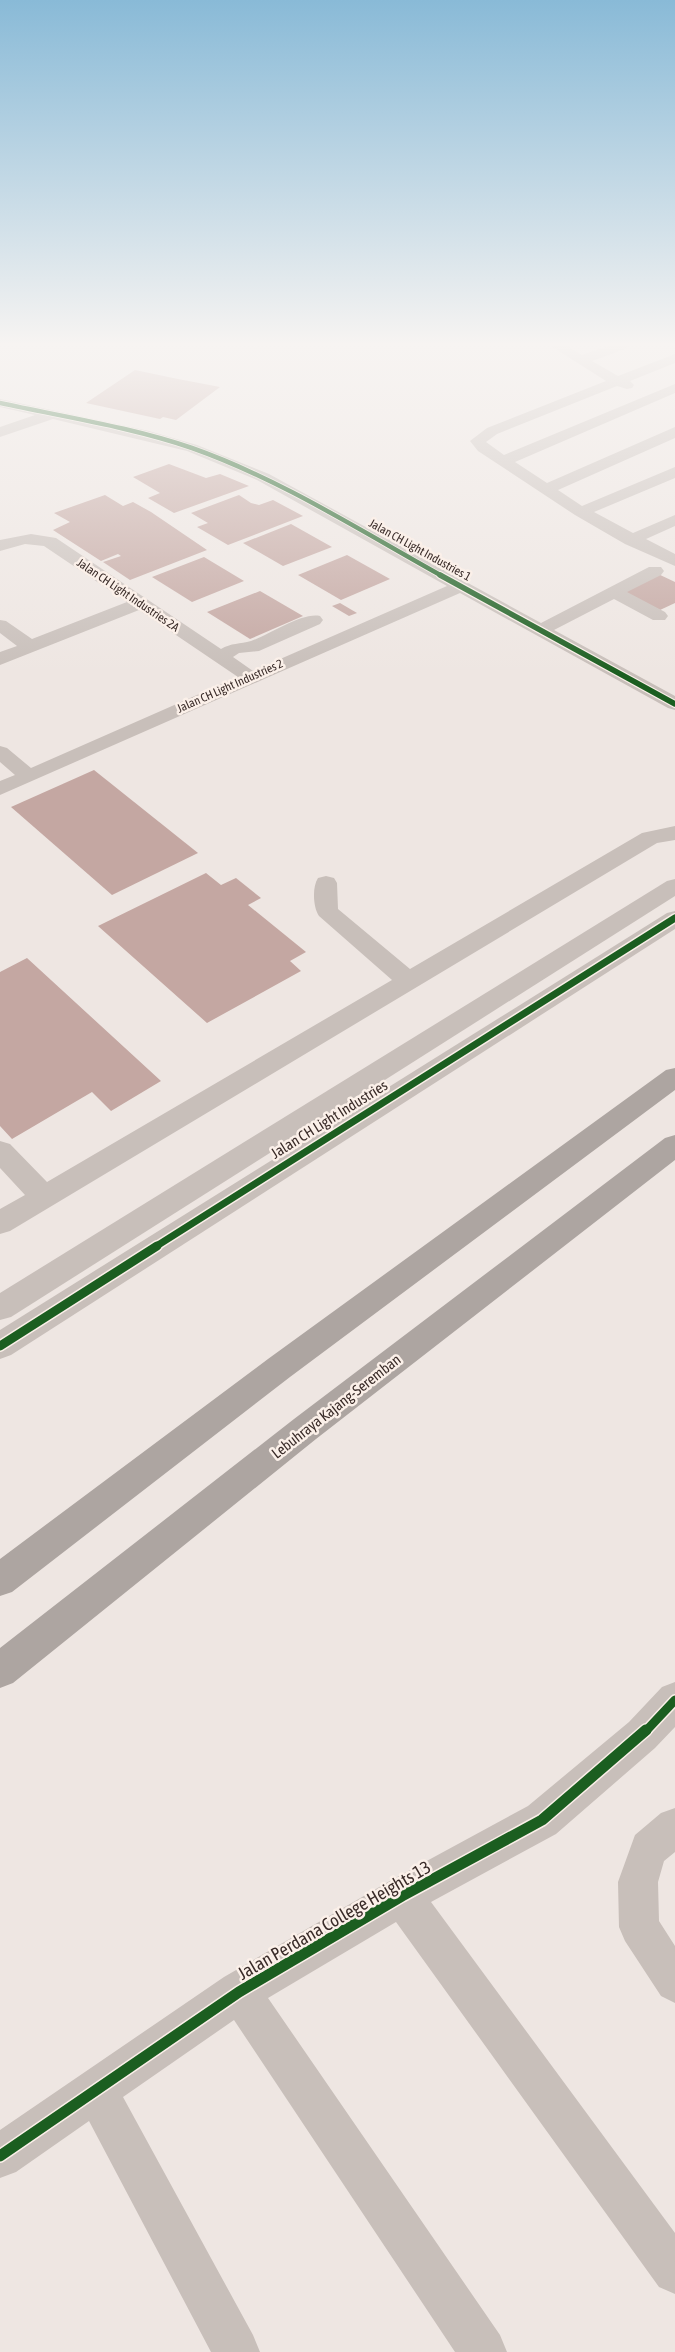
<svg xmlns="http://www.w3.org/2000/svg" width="675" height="2352" font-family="'Asap Condensed',sans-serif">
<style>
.building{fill:#c4a7a2}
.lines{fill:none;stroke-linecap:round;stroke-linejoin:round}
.minor{fill:#c8bfba;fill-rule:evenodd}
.highway{fill:#ada5a1;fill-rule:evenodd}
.cycleway-far4-casing{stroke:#fbf0e9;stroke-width:6}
.cycleway-far3-casing{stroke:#fbf0e9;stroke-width:8}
.cycleway-far2-casing{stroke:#fbf0e9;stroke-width:10}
.cycleway-far1-casing{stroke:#fbf0e9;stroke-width:12}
.cycleway-casing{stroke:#fbf0e9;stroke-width:14}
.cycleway-far4{stroke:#1b5e20;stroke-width:4.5}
.cycleway-far3{stroke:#1b5e20;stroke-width:5.5}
.cycleway-far2{stroke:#1b5e20;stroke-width:7}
.cycleway-far1{stroke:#1b5e20;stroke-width:9}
.cycleway{stroke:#1b5e20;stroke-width:11}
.labels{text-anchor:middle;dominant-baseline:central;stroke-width:5;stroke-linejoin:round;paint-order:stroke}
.far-street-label{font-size:12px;fill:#392b28;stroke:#fbf0e9}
.street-label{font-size:15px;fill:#392b28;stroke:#fbf0e9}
.near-street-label{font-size:18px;fill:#392b28;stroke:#fbf0e9}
</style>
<rect width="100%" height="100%" fill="#eee6e2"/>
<g class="building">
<polygon points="135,370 178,379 220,387 176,420 163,417 160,419 86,403"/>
<polygon points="169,464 206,478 220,474 249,486 174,513 148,498 160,493 133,477"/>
<polygon points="105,495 123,506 133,502 151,512 207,550 130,580 103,562 121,556 118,554 101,561 53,530 70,522 54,513"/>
<polygon points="239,495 251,503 259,505 273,500 303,516 228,545 197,527 208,523 191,513"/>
<polygon points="291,524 332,547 283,566 243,543"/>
<polygon points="347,555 390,579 341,600 298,575"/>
<polygon points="204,557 244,581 192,602 152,577"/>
<polygon points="656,573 675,582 675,603 660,610 620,590"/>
<polygon points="260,591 303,616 250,639 207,612"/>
<polygon points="340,603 357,613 349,616 332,606"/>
<polygon points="94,770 198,853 112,895 11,807"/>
<polygon points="206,873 221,885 236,878 261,898 248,905 306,952 290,961 301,971 207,1023 98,926"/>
<polygon points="27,958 161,1081 111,1111 92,1092 12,1139 0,1126 0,972"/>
</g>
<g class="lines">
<g class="minor">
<polygon points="551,346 567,346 582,355 608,346 627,346 625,349 592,361 618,376 675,354 675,363 630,381 634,385 632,388 627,389 617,386 497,434 486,442 504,455 675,384 675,393 515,462 547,483 675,427 675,438 558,490 582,506 675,467 675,478 594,512 633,533 675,515 675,526 646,539 675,554 675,566 625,544 575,515 478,451 470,441 487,428 606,381"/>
<path d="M0,399L149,431L197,445L269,474L541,623L649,567H661L664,571L661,575L627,592L665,612L668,616L665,620H653L614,599L554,630L675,696V710L668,708L460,593L0,795V781L15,775L0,762V746L7,748L31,768L238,677L139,610L0,665V652L17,646L0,633V620L6,621L32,639L127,602L44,546L25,544L0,551V540L31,534L56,538L221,649C231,643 240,644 251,641C269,635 302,612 320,616L323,620L320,624L259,651L239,653L233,657L253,671L447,586L257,480L187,451L53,419L0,437V427L35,415L0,407Z"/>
<path d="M675,826V840L657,843L10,1231L0,1234V1209L25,1195L0,1168V1141L10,1144L47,1182L392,980L319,916C313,907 312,887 318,878L326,876L334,878L337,883L338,909L410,969L642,833Z"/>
<polygon points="675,879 675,896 11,1317 0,1320 0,1293 667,881"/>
<polygon points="675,911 675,929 11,1355 0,1359 0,1330 667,913"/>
<polygon points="675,1682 675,1727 655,1748 556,1834 431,1902 675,2233 675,2294 659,2287 396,1922 268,1998 500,2335 507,2352 455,2352 234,2020 123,2097 253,2335 260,2352 211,2352 89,2121 16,2172 0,2178 0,2130 224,1977 388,1882 528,1806 629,1722 662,1687"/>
<polygon points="675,1808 675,1852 664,1861 658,1882 659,1921 675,1946 675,2003 661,1996 625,1941 619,1927 618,1882 635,1835 661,1813"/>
</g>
<g class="highway">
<polygon points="675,1068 675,1090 290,1377 12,1592 0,1596 0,1559 268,1359 666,1070"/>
<polygon points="675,1135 675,1160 316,1439 13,1683 0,1688 0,1648 294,1419 665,1138"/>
</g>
<g class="cycleway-far4-casing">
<path id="cycleway-far4" d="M0,403C64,417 131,427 192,448C280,479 361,531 442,576"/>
</g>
<g class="cycleway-far3-casing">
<polyline id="cycleway-far3" points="440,575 675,704"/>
</g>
<g class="cycleway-far2-casing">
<polyline id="cycleway-far2" points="155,1247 675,918"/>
</g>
<g class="cycleway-far1-casing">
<g id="cycleway-far1">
<polyline points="0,1346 157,1246"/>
<polyline points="645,1732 675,1700"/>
</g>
</g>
<g class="cycleway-casing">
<polyline id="cycleway" points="0,2156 239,1992 402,1896 542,1820 646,1730"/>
</g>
<use href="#cycleway-far4" class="cycleway-far4"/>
<use href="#cycleway-far3" class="cycleway-far3"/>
<use href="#cycleway-far2" class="cycleway-far2"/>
<use href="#cycleway-far1" class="cycleway-far1"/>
<use href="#cycleway" class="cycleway"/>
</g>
<linearGradient id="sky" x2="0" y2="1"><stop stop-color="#89bad7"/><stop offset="0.51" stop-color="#f7f4f2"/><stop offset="1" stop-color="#f7f4f2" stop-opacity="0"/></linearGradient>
<rect width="675" height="675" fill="url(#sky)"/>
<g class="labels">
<g class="far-street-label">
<text transform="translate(420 550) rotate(29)">Jalan CH Light Industries 1</text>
<text transform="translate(128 595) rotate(34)">Jalan CH Light Industries 2A</text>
<text transform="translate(230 686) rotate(-24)">Jalan CH Light Industries 2</text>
</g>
<g class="street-label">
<text transform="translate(329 1119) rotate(-32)">Jalan CH Light Industries</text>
<text transform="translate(336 1406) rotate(-38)">Lebuhraya Kajang-Seremban</text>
</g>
<g class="near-street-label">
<text transform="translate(334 1920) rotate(-30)">Jalan Perdana College Heights 13</text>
</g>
</g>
</svg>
